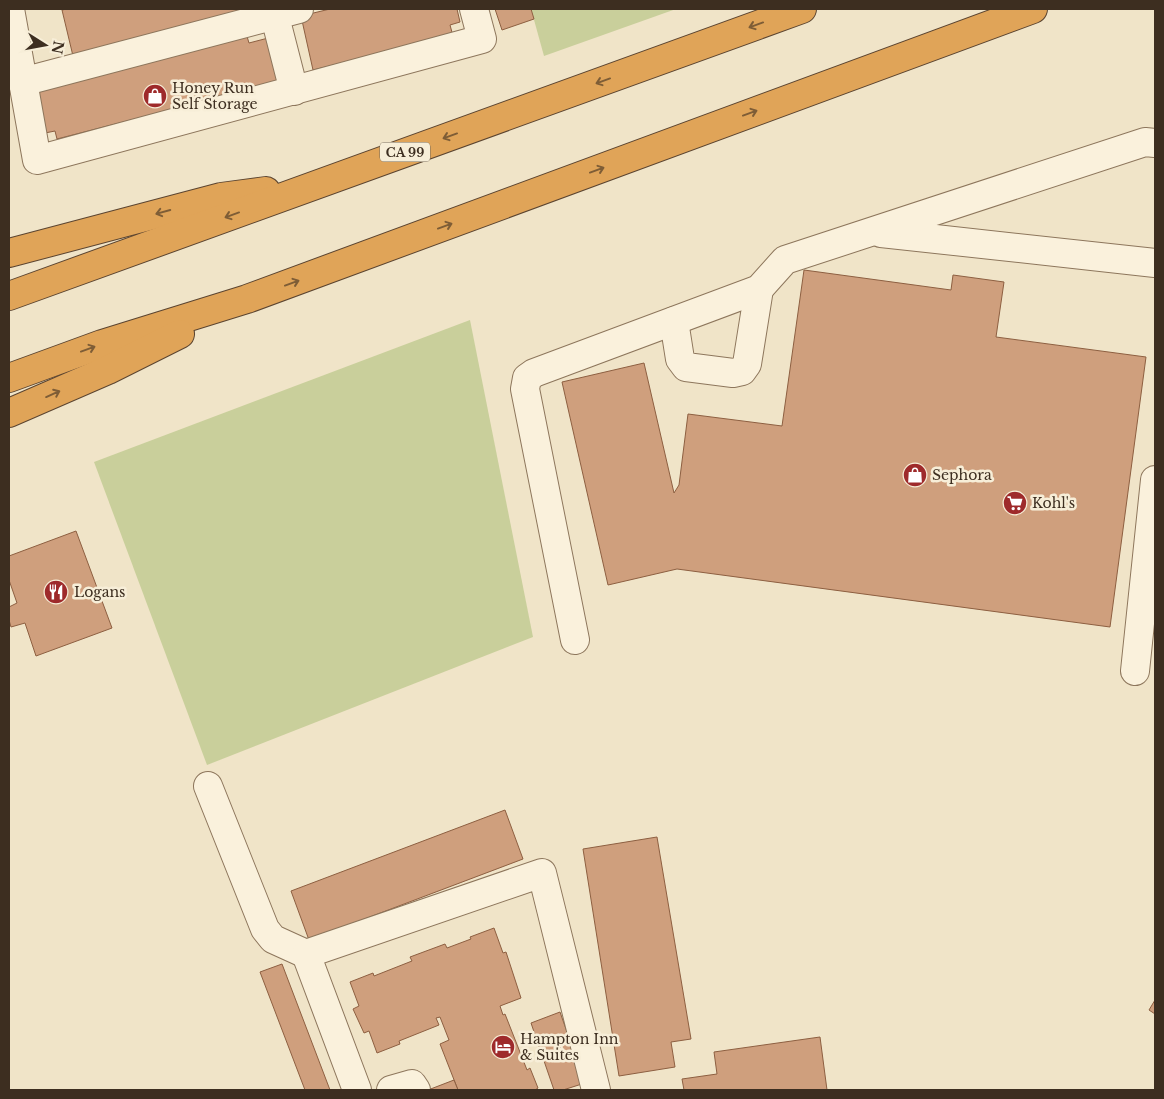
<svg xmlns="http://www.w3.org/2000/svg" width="1164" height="1099" font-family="'Libre Baskerville',serif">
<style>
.green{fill:#c9cf9b}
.building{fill:#cf9f7d;stroke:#8d5f41}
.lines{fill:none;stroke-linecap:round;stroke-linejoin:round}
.minor-casing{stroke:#8d765c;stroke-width:30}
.highway-casing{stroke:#5b4430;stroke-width:30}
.minor{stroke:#faf1dc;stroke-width:28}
.highway{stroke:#e0a458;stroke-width:28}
.oneway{stroke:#7e5d36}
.labels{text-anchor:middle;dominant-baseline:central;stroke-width:5;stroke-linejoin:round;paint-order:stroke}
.shield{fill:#f7eed8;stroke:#756857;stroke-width:1}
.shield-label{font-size:12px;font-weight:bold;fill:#3d2e20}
.poi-label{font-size:14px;fill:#3d2e20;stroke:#f7eed8;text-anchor:start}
</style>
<rect width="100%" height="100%" fill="#f0e4c8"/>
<g class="green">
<polygon points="531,9 676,9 544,56"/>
<polygon points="470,320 533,637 207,765 94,462"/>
</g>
<g class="building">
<polygon points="67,9 240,9 241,13 73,56 62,10"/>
<polygon points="330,9 457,9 460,22 450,25 453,36 313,70 301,16"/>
<polygon points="495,9 531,9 534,19 502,30"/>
<polygon points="246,33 249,43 272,37 283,81 57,139 55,131 45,133 33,87"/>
<polygon points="804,270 951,290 953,275 1004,282 996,337 1146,357 1110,627 677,569 608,585 562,382 644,363 674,493 679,485 688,414 782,426"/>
<polygon points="76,531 112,628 36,656 25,623 11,627 9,620 9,607 17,603 9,580 9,556"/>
<polygon points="505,810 523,859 309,940 291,891"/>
<polygon points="657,837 691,1039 671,1042 675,1067 619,1076 583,849"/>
<polygon points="494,928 503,953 506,952 521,998 500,1006 503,1015 505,1014 527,1070 530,1068 538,1088 535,1090 458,1090 440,1044 449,1040 440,1017 436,1018 439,1025 399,1041 400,1044 377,1053 369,1031 364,1033 353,1009 359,1006 350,982 373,973 374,976 412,961 410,957 445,944 447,948 471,939 470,937"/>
<polygon points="282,964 330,1090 305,1090 260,972"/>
<polygon points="1155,1000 1155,1014 1149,1010"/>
<polygon points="560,1012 585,1083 563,1090 554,1090 531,1023"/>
<polygon points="820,1037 827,1090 684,1090 682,1079 717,1074 714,1052"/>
<polygon points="454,1080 458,1090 428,1090"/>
</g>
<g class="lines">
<g class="minor-casing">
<g id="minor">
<polyline points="10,9 37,160 482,39 474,9"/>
<polyline points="273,9 294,91"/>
<polyline points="22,82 299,9"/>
<polyline points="881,233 1155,263"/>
<polyline points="674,321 680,359 686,367 733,373 742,371 747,364 759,289"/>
<polyline points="575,640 525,389 527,378 534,373 759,289 785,260 1145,142 1155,143"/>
<polyline points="1135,671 1155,480"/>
<polyline points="208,786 265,929 273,939 306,954"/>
<polyline points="357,1090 306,954 542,873 596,1090"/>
<polyline points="391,1090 412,1084 416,1090"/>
</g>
</g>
<g class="highway-casing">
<g id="highway">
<polyline points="9,253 221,197 266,191"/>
<polyline points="9,296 802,9"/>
<polyline points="9,378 102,344 247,299 1033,9"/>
<polyline points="9,413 108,370 180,334"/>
</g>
</g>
<use href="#minor" class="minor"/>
<use href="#highway" class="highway"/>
</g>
<defs><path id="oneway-shaft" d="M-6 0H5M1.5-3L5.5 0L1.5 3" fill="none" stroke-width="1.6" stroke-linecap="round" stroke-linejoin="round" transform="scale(1.25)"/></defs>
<g class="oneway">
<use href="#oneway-shaft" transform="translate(756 25) rotate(160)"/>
<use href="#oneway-shaft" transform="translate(603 81) rotate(160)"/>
<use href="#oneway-shaft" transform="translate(750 113) rotate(-20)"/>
<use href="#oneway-shaft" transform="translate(450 136) rotate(160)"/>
<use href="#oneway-shaft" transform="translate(597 170) rotate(-20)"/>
<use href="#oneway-shaft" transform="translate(163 212) rotate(165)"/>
<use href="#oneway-shaft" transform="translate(232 215) rotate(160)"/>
<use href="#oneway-shaft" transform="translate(445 226) rotate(-20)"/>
<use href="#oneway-shaft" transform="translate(292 283) rotate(-20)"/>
<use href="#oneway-shaft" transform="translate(88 349) rotate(-20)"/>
<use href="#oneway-shaft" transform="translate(53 394) rotate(-24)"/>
</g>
<defs>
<g id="shop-disc" transform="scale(1.25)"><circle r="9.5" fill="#9e2a2b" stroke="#f7eed8"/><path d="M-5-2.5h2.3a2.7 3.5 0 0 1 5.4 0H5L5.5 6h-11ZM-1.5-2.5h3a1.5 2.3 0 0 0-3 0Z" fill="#fff"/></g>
<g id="supermarket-disc" transform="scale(1.25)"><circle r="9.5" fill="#9e2a2b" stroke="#f7eed8"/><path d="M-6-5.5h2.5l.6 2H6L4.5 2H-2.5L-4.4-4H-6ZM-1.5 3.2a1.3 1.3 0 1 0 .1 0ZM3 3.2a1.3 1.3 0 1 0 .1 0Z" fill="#fff"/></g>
<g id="restaurant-disc" transform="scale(1.25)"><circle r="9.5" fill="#9e2a2b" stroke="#f7eed8"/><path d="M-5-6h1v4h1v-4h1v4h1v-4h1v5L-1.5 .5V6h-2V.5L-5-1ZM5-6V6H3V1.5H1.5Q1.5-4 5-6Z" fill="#fff"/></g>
<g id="hotel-disc" transform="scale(1.25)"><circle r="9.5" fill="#9e2a2b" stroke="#f7eed8"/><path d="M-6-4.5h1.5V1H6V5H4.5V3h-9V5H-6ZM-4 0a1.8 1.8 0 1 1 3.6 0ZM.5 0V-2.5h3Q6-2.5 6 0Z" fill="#fff"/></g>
</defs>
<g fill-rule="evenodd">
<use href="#shop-disc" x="155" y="96"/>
<use href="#shop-disc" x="915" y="475"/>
<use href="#supermarket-disc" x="1015" y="503"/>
<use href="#restaurant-disc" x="56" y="592"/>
<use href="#hotel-disc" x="503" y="1047"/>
</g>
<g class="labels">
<rect class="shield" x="380" y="142.5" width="50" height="19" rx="4"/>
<g class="shield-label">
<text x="405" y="152">CA 99</text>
</g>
<g class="poi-label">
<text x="172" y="88">Honey Run<tspan x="172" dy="16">Self Storage</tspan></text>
<text x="932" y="475">Sephora</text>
<text x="1032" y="503">Kohl's</text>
<text x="74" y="592">Logans</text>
<text x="520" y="1039">Hampton Inn<tspan x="520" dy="16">&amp; Suites</tspan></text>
</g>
</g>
<rect width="1164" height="1099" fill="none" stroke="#3d2e20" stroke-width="20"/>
<g transform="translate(45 45) rotate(101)" stroke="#f7eed8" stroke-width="4" paint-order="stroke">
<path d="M0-4L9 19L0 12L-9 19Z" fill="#3d2e20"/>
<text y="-8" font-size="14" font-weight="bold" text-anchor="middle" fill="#3d2e20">N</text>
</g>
</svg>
